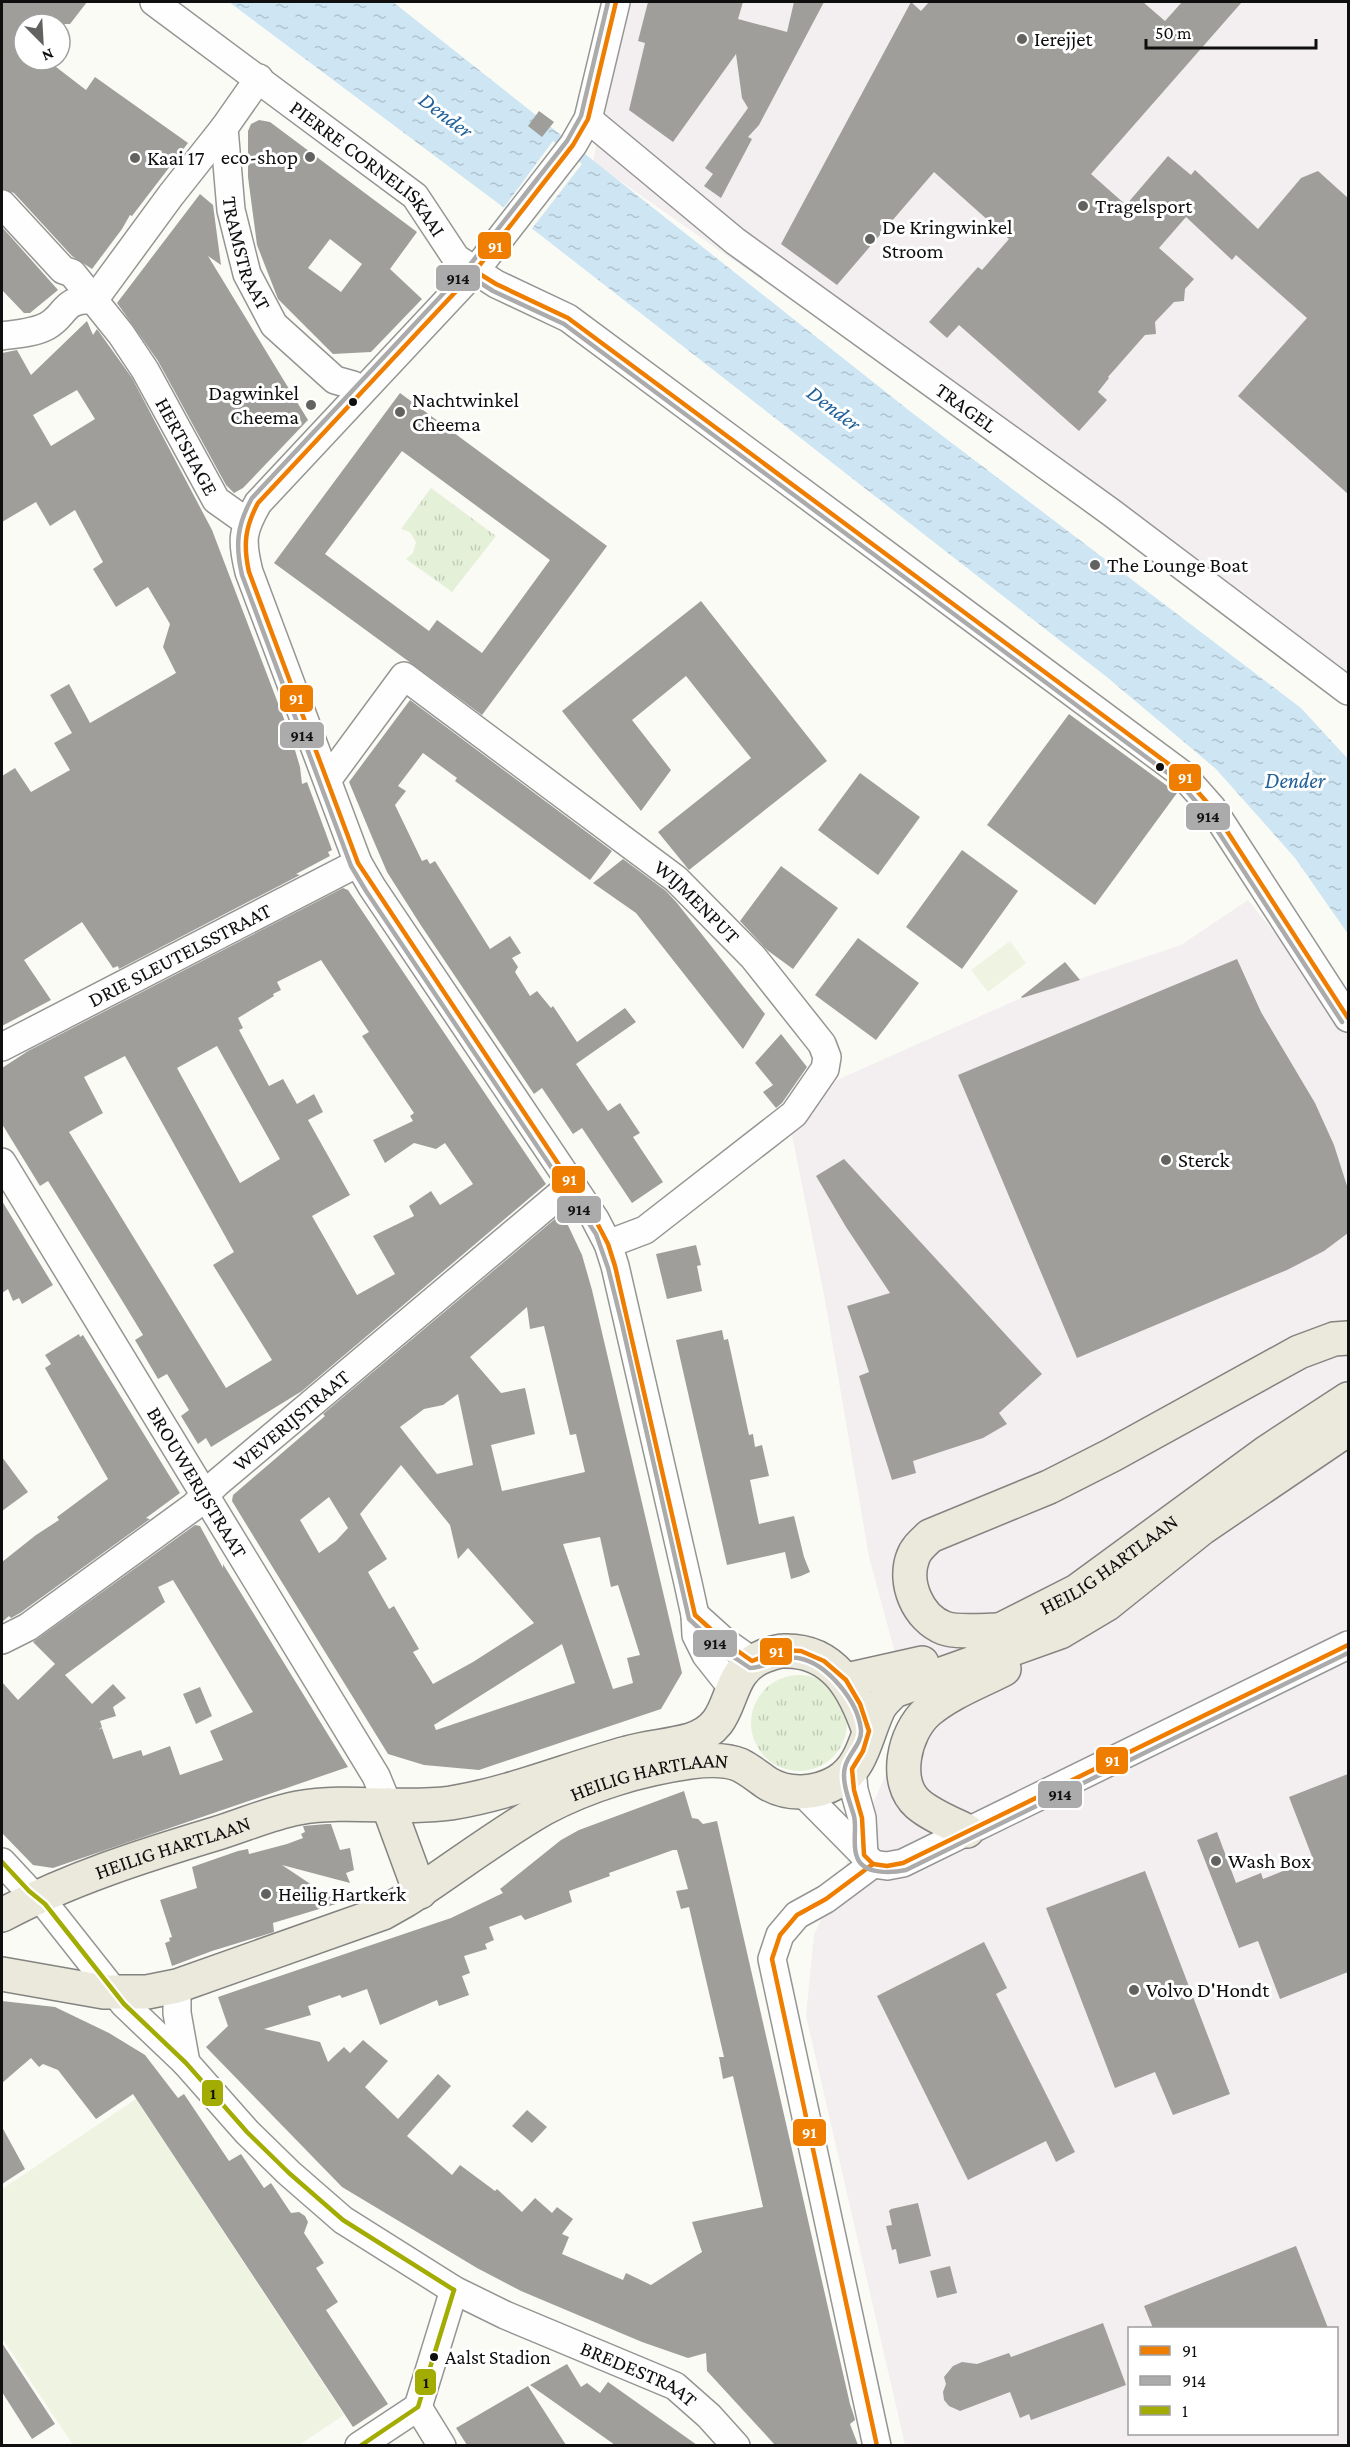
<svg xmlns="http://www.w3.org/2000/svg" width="1350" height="2447" font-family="'Crimson Pro',serif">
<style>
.industrial{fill:#f3eff1;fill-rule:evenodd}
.grass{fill:url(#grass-tufts)}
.pitch{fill:#eef4e1}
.water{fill:url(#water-ripples)}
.pier{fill:#fbfbf6}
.building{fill:#9f9e9b;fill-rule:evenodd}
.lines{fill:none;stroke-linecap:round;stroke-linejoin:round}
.street-casing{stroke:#959593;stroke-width:30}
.primary-casing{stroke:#838380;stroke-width:36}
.street{stroke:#fefefe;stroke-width:27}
.primary{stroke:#ebe8dc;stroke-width:33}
.bus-1-casing{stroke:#fff;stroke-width:9}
.bus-2-casing{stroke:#fff;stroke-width:9}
.bus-3-casing{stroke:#fff;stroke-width:9}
.bus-1{stroke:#ef7d00;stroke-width:4.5}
.bus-2{stroke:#ababab;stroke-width:4.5}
.bus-3{stroke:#a3ac03;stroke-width:4.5}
.poi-dot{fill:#626260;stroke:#fff;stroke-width:2}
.bus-dot{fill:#0f0f0f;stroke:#fff;stroke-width:2}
.labels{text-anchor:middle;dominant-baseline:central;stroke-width:6;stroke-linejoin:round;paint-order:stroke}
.bus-label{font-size:20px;fill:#0f0f0f;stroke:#fff;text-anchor:start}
.poi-label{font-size:21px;fill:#0f0f0f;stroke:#fff;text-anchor:start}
.street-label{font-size:21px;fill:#0f0f0f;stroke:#fff}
.water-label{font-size:22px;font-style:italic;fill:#216199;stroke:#fff}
.line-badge{stroke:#fff;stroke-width:2}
.badge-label{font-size:16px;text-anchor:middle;font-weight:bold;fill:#fff}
.pale-badge-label{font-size:16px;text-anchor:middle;font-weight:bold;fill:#111}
</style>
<defs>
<pattern id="grass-tufts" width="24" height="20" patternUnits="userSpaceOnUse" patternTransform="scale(1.5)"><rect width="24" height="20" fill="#e4f0d7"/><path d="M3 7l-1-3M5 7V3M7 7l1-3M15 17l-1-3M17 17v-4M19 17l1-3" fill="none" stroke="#c2cdb7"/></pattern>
<pattern id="water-ripples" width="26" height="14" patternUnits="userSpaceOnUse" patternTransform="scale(1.5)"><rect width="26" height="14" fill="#cee5f3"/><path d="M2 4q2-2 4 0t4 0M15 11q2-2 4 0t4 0" fill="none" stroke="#b0c3cf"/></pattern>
</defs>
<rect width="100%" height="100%" fill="#fbfbf6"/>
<g class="industrial">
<polygon points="628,2 1348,2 1348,690 593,162 611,66"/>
<path d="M1248,900L1348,1024V2445H905L806,2016L814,1935L912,1716L869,1557L825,1300L792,1135L837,1080L1014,1001L1181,945ZM1130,2328H1336V2434H1130Z"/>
</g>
<g class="grass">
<polygon points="431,488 496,536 452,592 406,559 413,553 416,542 410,532 401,529"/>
<circle cx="799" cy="1723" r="48"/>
</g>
<g class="pitch">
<polygon points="1010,941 1026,963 988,992 971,970"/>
<polygon points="136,2099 344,2415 299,2445 73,2445 2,2338 2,2189"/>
</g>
<polygon class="water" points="229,2 393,2 911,412 1301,708 1348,759 1348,934 1295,858 1216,769 1108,678 543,237"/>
<polygon class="pier" points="553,141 582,164 530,231 502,210"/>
<g class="building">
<polygon points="2,2 87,2 70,24 24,24 24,60 47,60 86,90 95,77 188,143 132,216 130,215 122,229 92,269 72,256 14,193 2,189"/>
<polygon points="648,2 743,2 738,19 787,32 794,2 824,2 759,125 748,137 752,139 721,198 704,186 713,174 705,168 748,108 742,98 736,54 673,142 629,110 645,43 638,41"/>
<polygon points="911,2 921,11 929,2 1143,2 1165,21 1182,2 1242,2 1091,174 1126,205 1168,156 1191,175 1195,170 1258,229 1301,178 1318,171 1348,198 1348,494 1238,396 1307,318 1236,255 1232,260 1186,217 1159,248 1194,279 1185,289 1184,301 1174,302 1155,322 1156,334 1145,335 1108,377 1109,378 1098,392 1107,400 1079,431 959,325 947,338 929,322 978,267 982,270 1009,239 934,172 837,285 781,244"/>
<polygon points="539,111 554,122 542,137 528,126"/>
<path d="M259,120L270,122L417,232L390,269L422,299L371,352L333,354L278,299L257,245L248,177V131L251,124ZM330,239L362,264L341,292L308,268Z"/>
<polygon points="200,194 213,205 221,265 208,256 308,420 243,488 234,493 226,485 158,361 117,303"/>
<polygon points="2,227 58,290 30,313 24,313 2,290"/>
<path d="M87,321L93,335L97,329L132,378L212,530L292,740L300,767L302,784L307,782L332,850L328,852L330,856L296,874L300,875L119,969L118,966L113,968L82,922L24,960L51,1000L2,1026V776L15,768L31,792L70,770L54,743L72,733L50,695L69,684L90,723L176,673L163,647L170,624L148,587L116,607L93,569L103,562L75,510L50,526L36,502L2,522V353L17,350L31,375ZM77,390L95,419L51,446L33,415Z"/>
<path d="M400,393L607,546L482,715L274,563ZM402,451L550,560L482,653L437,620L429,631L325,554Z"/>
<polygon points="701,601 827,761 689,870 658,832 751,758 686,676 632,720 671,770 641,811 562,711"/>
<polygon points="410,700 612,851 590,880 455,781 457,778 423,753 398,786 406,791 395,805 422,861 427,859 430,864 435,861 490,949 510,936 521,953 512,958 518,967 515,972 530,996 537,991 551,1008 553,1006 577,1042 625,1008 636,1022 576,1064 608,1111 620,1103 640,1133 633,1137 663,1182 632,1203 582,1128 573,1134 542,1088 534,1094 420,924 387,872 372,837 349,782"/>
<polygon points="1069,714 1177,793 1095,905 987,825"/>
<polygon points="860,773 920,817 878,875 818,830"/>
<polygon points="962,850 1018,891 962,969 906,927"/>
<polygon points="623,859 666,891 677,903 765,1014 743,1049 636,913 593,883"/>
<polygon points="781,866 838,908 793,969 767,950 740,921"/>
<path d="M343,888L348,890L546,1184L302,1391L211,1447L206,1438L198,1444L181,1416L189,1410L167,1374L158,1379L135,1340L143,1335L115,1289L48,1181L40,1186L2,1124V1068L28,1051ZM321,960L369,1032L362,1036L414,1113L410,1116L413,1121L373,1140L385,1163L414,1143L436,1149L445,1143L473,1184L440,1205L431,1191L409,1206L414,1216L373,1236L395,1274L357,1295L312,1216L350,1195L308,1120L323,1112L314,1094L297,1104L283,1079L269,1086L239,1030L243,1028L238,1018L274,996L273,994L281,990L277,982ZM217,1046L280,1159L240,1183L177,1068ZM125,1056L234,1252L213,1265L272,1360L226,1388L69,1132L103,1113L84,1077Z"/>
<polygon points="858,938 919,983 876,1040 815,995"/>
<polygon points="1237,959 1261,1012 1315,1103 1334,1145 1348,1189 1348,1233 1324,1251 1287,1270 1077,1358 958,1075"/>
<polygon points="1065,962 1080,980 1022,998 1021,997"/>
<polygon points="781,1034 807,1067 782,1103 776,1108 763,1092 773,1085 755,1063"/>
<polygon points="844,1159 1042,1374 999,1413 1007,1424 983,1438 913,1461 916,1473 892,1480 859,1376 869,1372 847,1306 890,1293 846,1227 816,1176"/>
<polygon points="2,1201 53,1285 22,1304 19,1298 13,1301 8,1289 2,1293"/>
<path d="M556,1218L566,1221L582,1255L592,1290L682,1673L661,1709L479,1770L424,1765L388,1754L246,1524L232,1501L233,1495L325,1416L323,1414ZM527,1307L530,1329L544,1326L570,1435L576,1434L585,1472L502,1491L491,1445L535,1434L525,1388L501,1393L470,1357ZM458,1394L473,1465L437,1474L400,1427L424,1409L443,1405ZM401,1465L450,1525L458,1559L468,1548L534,1623L473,1662L433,1684L413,1652L419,1649L394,1606L389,1609L368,1572L387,1559L360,1514ZM329,1497L348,1528L336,1541L319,1553L300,1520ZM600,1537L611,1587L618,1585L640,1655L627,1658L633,1683L613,1689L563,1544ZM562,1644L575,1683L436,1730L434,1725Z"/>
<polygon points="696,1245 701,1265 697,1266 702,1291 667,1299 656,1254"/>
<polygon points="722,1330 724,1340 728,1339 749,1435 753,1434 755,1447 762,1445 769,1476 750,1480 759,1524 794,1516 804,1557 810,1572 801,1576 791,1579 785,1552 727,1565 676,1340"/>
<polygon points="79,1334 80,1337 83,1335 180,1493 146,1518 150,1519 20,1613 11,1618 9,1616 2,1622 2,1562 36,1535 59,1520 57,1517 108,1479 45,1368 51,1364 45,1355"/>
<polygon points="2,1457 28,1492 2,1511"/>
<path d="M195,1525L200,1526L223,1568V1564L348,1767L53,1868L33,1865L2,1833V1682L18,1700L55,1664L33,1642ZM173,1580L253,1712L210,1731L223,1760L180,1775L170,1746L143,1756L141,1750L113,1759L102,1728L98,1730L102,1727L100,1721L116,1716L113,1707L126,1698L113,1684L92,1704L65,1675L165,1602L158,1587Z"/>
<polygon points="200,1687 212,1716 196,1724 183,1694"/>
<polygon points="1348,1774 1348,1972 1280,1999 1258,1941 1239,1948 1197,1840 1217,1832 1236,1883 1261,1873 1263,1879 1313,1859 1289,1797"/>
<path d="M684,1791L692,1818L698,1819L703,1824L717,1821L850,2404L854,2416L855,2420L850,2424L858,2445H775L707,2371L706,2353L688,2358L642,2342L521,2291L477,2268L342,2187L206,2047L228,2026L218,1997L451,1918L503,1893L500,1889L561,1840L579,1830ZM673,1850H677L688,1889L676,1891L681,1909L689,1907L724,2057H719L723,2079L733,2076L763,2207L692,2222L702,2252L651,2285L626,2273L623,2280L562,2254L569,2237L562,2234L573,2219L557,2207L552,2213L535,2198L522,2212L497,2189L495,2191L460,2165L452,2175L407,2136L451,2086L438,2074L398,2119L365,2087L388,2061L363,2040L350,2053L344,2047L328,2062L320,2042L264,2029L311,2015L308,2006L340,1995L342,1998L367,1989L380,2025L437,2000L439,2006L469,1995L462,1976L470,1973L464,1956L487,1949L485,1944L494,1940L489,1927L521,1915L525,1920L572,1902L569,1891L610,1876L609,1873Z"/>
<polygon points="327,1824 331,1824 340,1850 350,1848 354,1870 346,1873 350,1883 282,1865 339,1903 273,1923 274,1932 212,1951 172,1966 165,1943 170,1941 169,1938 172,1937 160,1900 197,1888 192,1867 238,1851 248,1849 249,1854 287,1844 303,1838 301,1834 305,1832 303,1826"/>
<polygon points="1145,1871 1230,2094 1173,2115 1155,2072 1115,2088 1046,1908"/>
<polygon points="984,1942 1007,1988 996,1994 1075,2152 1056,2162 1046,2141 968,2180 877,1996"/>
<polygon points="2,2001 55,2007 109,2033 145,2055 178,2098 184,2094 229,2161 241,2154 264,2188 271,2183 291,2213 299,2212 305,2216 308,2222 304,2233 324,2263 316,2268 338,2302 326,2310 388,2404 353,2427 133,2094 96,2119 58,2070 43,2064 39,2067 31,2058 2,2083"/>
<polygon points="527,2110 547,2127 532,2143 512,2126"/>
<polygon points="2,2127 25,2169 2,2184"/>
<polygon points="918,2203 931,2256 899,2264 896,2249 892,2250 886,2226 892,2225 889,2211 891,2209"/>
<polygon points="1296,2246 1328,2328 1153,2328 1144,2306"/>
<polygon points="950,2266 957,2293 937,2298 930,2271"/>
<polygon points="1103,2323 1126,2385 1031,2420 1029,2414 1020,2418 1010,2392 960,2411 949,2406 944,2400 943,2392 946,2384 944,2377 953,2366 962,2362 977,2364 1009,2353 1011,2357"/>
<polygon points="2,2343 55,2424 32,2439 2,2392"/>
<polygon points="567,2364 581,2387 587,2383 600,2393 608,2382 697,2445 615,2445 530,2385"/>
<polygon points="528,2386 566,2445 467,2445 456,2428"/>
</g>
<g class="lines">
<g class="street-casing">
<g id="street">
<path id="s1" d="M154,2L415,196L456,258L496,284L568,318L1182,774L1212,808L1348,1018"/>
<path d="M616,2L588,119L573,145L475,271L258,503C242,531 241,540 249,572L358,863L372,887L595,1219L608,1244L615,1266L688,1583L695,1615L696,1635L706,1655L725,1679L734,1684"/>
<path id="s2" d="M259,78L224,128L231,210L247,274L274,325L335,380L353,385L360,392"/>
<path id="s3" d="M588,119L735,241L1112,513L1348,691"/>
<path id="s4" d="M2,204L63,270L72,273L121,334L145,370L216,500L247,522"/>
<polyline points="94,300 171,195 224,128"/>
<path d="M2,336C16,334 34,333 47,326C67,315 62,298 94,300"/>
<path id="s5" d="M328,779L404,676L676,879L753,957L822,1044L827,1057L825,1069L794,1114L645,1230L608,1244"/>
<path id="s6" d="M2,1047L358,863"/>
<path id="s7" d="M2,1162L376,1776L388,1805"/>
<polyline points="695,1615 725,1642 752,1661"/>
<path id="s8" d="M2,1640L28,1627L193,1507L217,1483L571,1185"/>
<polyline points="852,1769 854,1790 862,1818 864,1855"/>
<polyline points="803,1793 873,1864"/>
<path id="s9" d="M2,1862L29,1891L45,1904L124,2004L186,2063L247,2132L289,2173L343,2220L454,2290L505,2315L675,2386L709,2416L736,2446"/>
<polyline points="873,1864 826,1899 797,1915 780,1935 772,1959 877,2446"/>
<polyline points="873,1864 887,1866 903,1863 1348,1645"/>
<polyline points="177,1986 177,2013 186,2063"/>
<polyline points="418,2407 442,2446"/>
<polyline points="359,2446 418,2407 454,2290"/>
</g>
</g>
<g class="primary-casing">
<g id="primary">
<path d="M1000,1630C985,1630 957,1633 944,1628C918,1618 903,1583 913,1557C916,1548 924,1542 930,1536L1049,1487L1112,1455L1299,1352L1334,1339L1348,1338"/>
<path id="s10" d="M982,1642L994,1638L1000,1630L1077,1591L1267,1452L1348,1399"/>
<polyline points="846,1680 922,1663"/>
<polyline points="388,1805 420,1892"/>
<path d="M967,1831C951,1823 932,1816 918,1804C893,1782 904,1733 927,1712C949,1693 979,1682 1004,1669"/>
<path id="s11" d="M2,1915C69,1879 145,1855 218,1833C244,1825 271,1813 298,1808C348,1799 401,1810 451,1803C512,1793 568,1769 627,1753C647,1747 669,1746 690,1740C741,1725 718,1674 764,1656C770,1654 777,1651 783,1651C834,1649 855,1690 869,1731"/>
<path id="s12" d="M2,1974L104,1992H147L177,1986L383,1913L406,1900C452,1870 496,1836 543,1809C587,1785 641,1769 691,1762C706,1760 726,1759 740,1765C750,1770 758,1777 767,1783C788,1796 816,1794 837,1782C864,1766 866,1734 879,1708C882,1702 889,1696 894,1691L1060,1632L1107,1604L1202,1528L1348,1429"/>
</g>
</g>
<use href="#street" class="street"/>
<use href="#primary" class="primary"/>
<g class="bus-1-casing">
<g id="bus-1">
<path d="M616,2L588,119L573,145L475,271L258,503C245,527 243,545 249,572L358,863L595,1219L608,1244L615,1266L695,1615L725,1642L752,1661L780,1650L801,1651L824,1661L846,1680L860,1704L869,1731L863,1751L852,1769L854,1790L862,1818L864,1855L873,1864"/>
<polyline points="475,271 496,284 568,318 1182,774 1212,808 1348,1018"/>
<polyline points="873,1864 826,1899 797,1915 780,1935 772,1959 877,2446"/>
<polyline points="873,1864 887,1866 903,1863 1348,1645"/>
</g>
</g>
<g class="bus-2-casing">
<g id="bus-2">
<path d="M608,2L581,116L567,141L469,266L252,498C237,525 235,545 242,575L351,866L366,891L596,1234L608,1268L622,1324L689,1619L720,1648L750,1668C767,1668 778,1655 798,1658C827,1663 858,1701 861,1730C862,1744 848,1754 845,1767C841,1782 850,1802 854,1816C857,1829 852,1845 857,1857C863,1875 892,1873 906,1870L1348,1653"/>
<polyline points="471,277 493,291 564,324 1177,780 1206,813 1342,1022"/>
</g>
</g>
<g class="bus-3-casing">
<g id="bus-3">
<polyline points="2,1862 29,1891 45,1904 124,2004 186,2063 247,2132 289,2173 343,2220 454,2290"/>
<polyline points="360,2446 418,2407 454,2290"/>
</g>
</g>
<use href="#bus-1" class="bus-1"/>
<use href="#bus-2" class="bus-2"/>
<use href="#bus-3" class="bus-3"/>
</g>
<g class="poi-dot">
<circle cx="1022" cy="39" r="6"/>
<circle cx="310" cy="157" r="6"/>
<circle cx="135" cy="158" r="6"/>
<circle cx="1083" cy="206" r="6"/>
<circle cx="870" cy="239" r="6"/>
<circle cx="311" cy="405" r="6"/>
<circle cx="400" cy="412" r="6"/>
<circle cx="1095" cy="565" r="6"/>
<circle cx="1166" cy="1160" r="6"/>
<circle cx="1216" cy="1861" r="6"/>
<circle cx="266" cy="1894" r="6"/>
<circle cx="1134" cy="1990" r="6"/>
</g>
<g class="bus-dot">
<circle cx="353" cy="402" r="5"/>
<circle cx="1160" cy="767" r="5"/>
<circle cx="434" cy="2357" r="5"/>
</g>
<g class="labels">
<g class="bus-label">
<text x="445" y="2357">Aalst Stadion</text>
</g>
<g class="poi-label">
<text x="1034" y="39">Ierejjet</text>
<text x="298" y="157" text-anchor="end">eco-shop</text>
<text x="147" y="158">Kaai 17</text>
<text x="1095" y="206">Tragelsport</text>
<text x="882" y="227">De Kringwinkel<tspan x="882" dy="24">Stroom</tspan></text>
<text x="299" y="393" text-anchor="end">Dagwinkel<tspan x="299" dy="24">Cheema</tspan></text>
<text x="412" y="400">Nachtwinkel<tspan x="412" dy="24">Cheema</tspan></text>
<text x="1107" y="565">The Lounge Boat</text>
<text x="1178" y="1160">Sterck</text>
<text x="1228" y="1861">Wash Box</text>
<text x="278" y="1894">Heilig Hartkerk</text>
<text x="1146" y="1990">Volvo D'Hondt</text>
</g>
<g class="street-label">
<text stroke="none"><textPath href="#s1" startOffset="272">PIERRE CORNELISKAAI</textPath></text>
<text stroke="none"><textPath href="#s2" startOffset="189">TRAMSTRAAT</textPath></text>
<text stroke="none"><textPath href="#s3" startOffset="476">TRAGEL</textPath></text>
<text stroke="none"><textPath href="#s4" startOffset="308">HERTSHAGE</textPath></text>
<text stroke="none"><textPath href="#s5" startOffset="498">WIJMENPUT</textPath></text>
<text stroke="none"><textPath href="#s6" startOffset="200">DRIE SLEUTELSSTRAAT</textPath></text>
<text stroke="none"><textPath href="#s8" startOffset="364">WEVERIJSTRAAT</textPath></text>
<text stroke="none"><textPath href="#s7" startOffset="375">BROUWERIJSTRAAT</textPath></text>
<text stroke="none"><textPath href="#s10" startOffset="150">HEILIG HARTLAAN</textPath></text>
<text stroke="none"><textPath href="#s12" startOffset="699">HEILIG HARTLAAN</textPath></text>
<text stroke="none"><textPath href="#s11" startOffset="184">HEILIG HARTLAAN</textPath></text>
<text stroke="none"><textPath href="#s9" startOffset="830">BREDESTRAAT</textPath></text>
</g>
<g class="water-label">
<text transform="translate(446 115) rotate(37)">Dender</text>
<text transform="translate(834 408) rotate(37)">Dender</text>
<text x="1295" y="780">Dender</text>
</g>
</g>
<g class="line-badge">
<rect x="477" y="231" width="35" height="29" rx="6" fill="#ef7d00"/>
<rect x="435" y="264" width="46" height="28" rx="6" fill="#ababab"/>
<rect x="279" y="684" width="35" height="29" rx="6" fill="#ef7d00"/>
<rect x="279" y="721" width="46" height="28" rx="6" fill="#ababab"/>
<rect x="1168" y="763" width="34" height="29" rx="6" fill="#ef7d00"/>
<rect x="1185" y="802" width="46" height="29" rx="6" fill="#ababab"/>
<rect x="551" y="1165" width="35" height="29" rx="6" fill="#ef7d00"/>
<rect x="556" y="1195" width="46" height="29" rx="6" fill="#ababab"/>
<rect x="692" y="1629" width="46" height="29" rx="6" fill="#ababab"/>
<rect x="759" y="1637" width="34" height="29" rx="6" fill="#ef7d00"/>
<rect x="1095" y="1746" width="34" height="29" rx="6" fill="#ef7d00"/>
<rect x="1037" y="1780" width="46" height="29" rx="6" fill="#ababab"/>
<rect x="201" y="2079" width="23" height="28" rx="6" fill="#a3ac03"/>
<rect x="792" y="2118" width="35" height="29" rx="6" fill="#ef7d00"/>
<rect x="414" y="2368" width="23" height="28" rx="6" fill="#a3ac03"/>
</g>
<g class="badge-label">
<text x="495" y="252">91</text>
<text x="296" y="704">91</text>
<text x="1185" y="783">91</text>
<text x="569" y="1185">91</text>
<text x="776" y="1657">91</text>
<text x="1112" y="1766">91</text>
<text x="809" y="2138">91</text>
</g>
<g class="pale-badge-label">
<text x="458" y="284">914</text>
<text x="302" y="741">914</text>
<text x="1208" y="822">914</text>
<text x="579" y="1215">914</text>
<text x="715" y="1649">914</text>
<text x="1060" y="1800">914</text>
<text x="213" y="2099">1</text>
<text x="426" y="2388">1</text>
</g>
<rect width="1350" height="2447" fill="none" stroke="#0f0f0f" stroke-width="6"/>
<rect x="1128" y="2327" width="210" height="108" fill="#ffffff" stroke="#9f9f9f" stroke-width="1.5"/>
<rect x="1140" y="2346" width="30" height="9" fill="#ef7d00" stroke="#9f9f9f" stroke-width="1.5"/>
<text x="1182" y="2357" font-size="18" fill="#0f0f0f">91</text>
<rect x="1140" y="2376" width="30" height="9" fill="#ababab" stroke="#9f9f9f" stroke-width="1.5"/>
<text x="1182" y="2387" font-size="18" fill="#0f0f0f">914</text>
<rect x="1140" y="2406" width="30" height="9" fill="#a3ac03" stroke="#9f9f9f" stroke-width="1.5"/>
<text x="1182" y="2417" font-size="18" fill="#0f0f0f">1</text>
<g transform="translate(42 42) rotate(156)"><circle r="28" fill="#ffffff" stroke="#9f9f9f" stroke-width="1.5"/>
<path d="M0-4.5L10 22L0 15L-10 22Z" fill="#626260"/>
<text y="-9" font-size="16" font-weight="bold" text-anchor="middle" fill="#0f0f0f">N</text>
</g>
<path d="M1146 39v9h170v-9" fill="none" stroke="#0f0f0f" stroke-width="3"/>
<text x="1155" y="39" font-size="18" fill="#0f0f0f" stroke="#ffffff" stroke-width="4.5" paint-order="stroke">50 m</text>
</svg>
